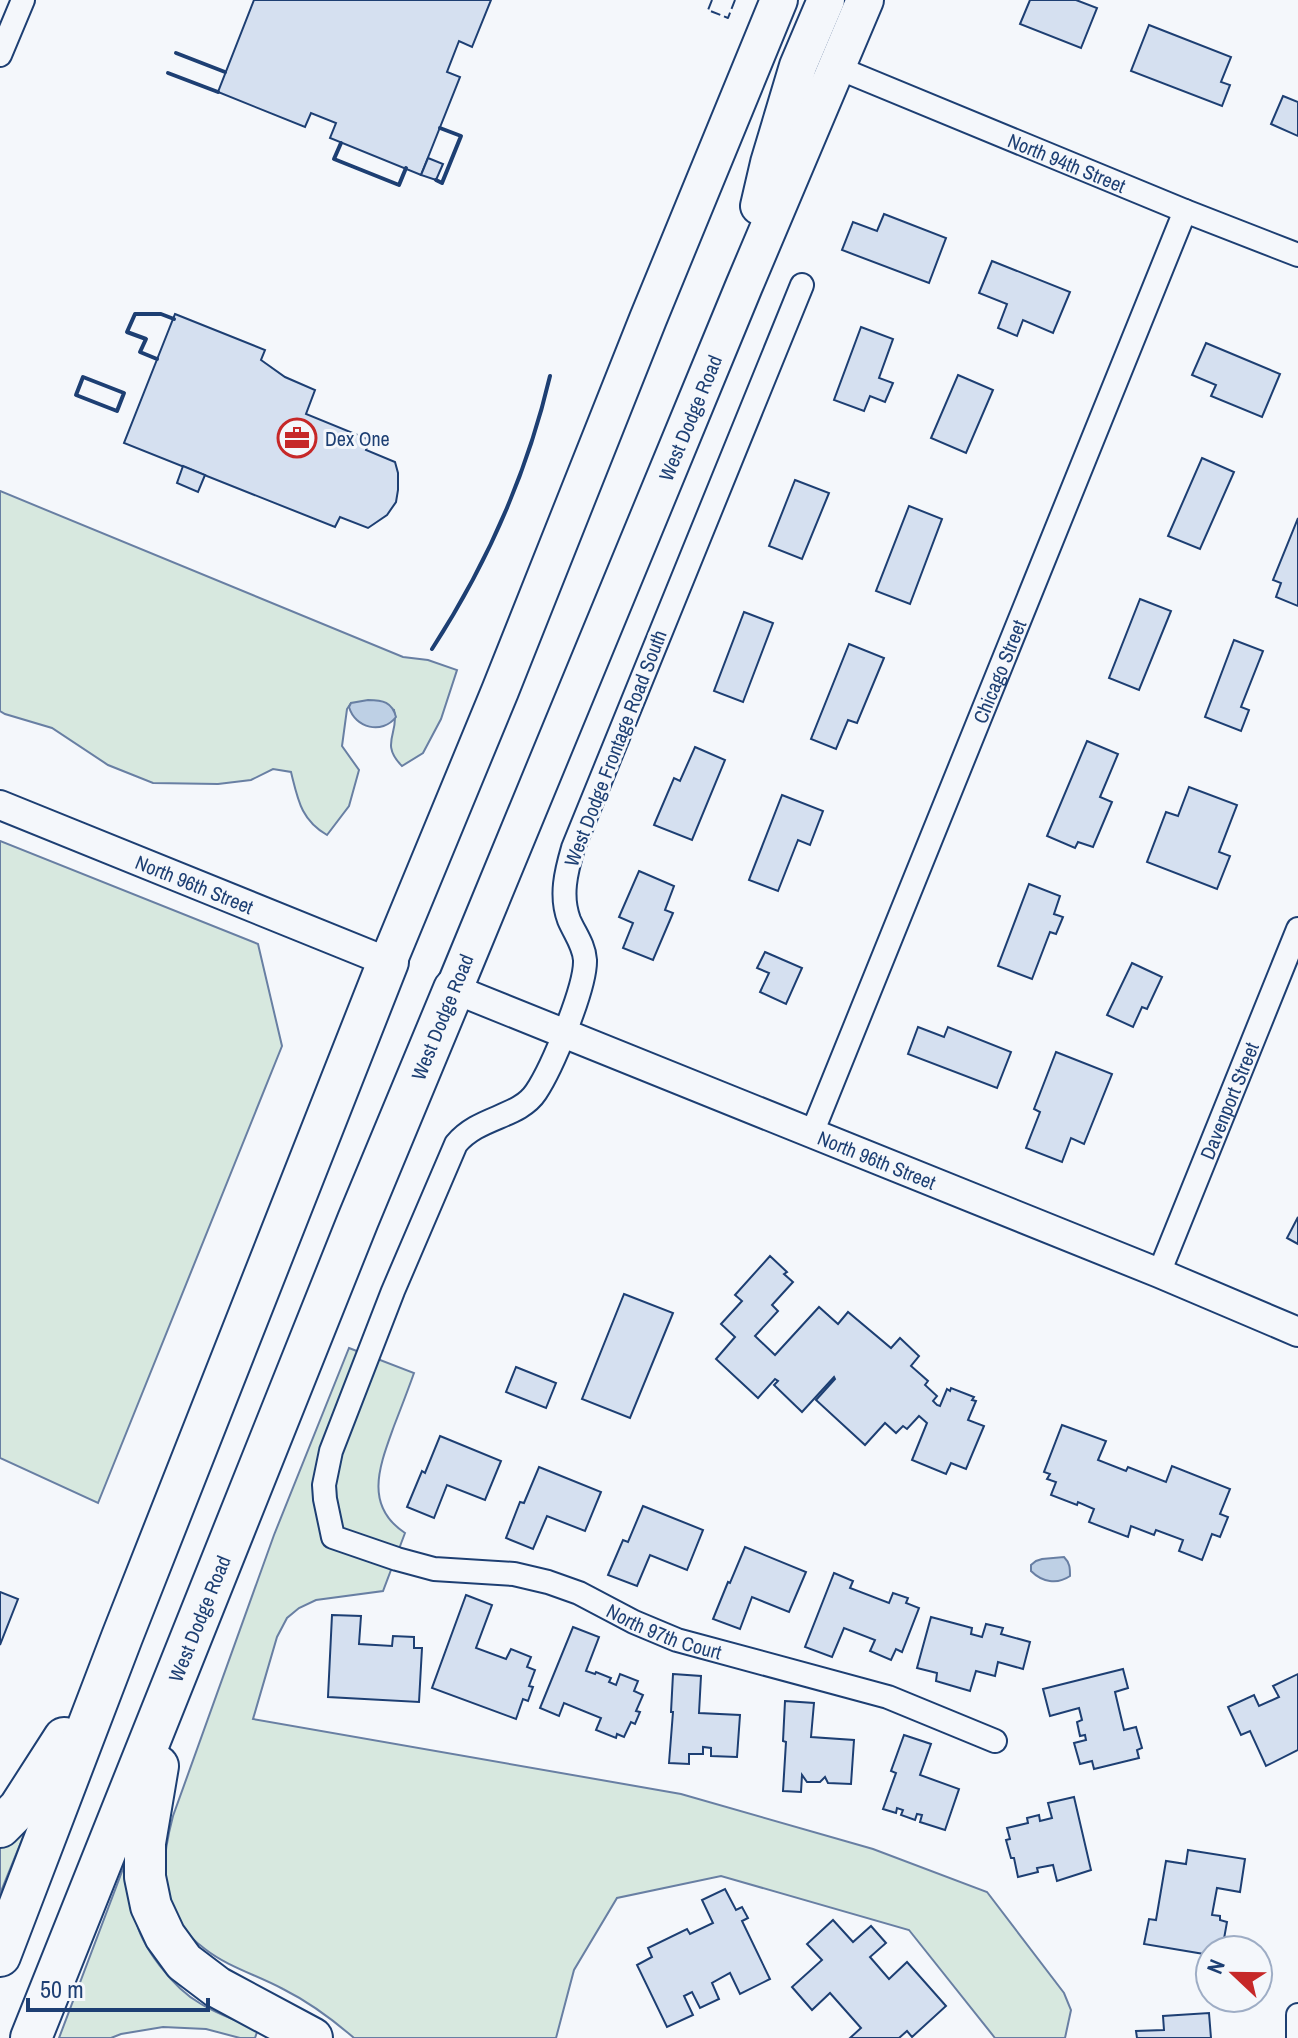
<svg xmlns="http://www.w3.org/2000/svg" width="1298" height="2038" font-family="'Archivo Narrow',sans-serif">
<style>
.green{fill:#d7e8df;stroke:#687fa3;stroke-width:2}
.water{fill:#bed0e5;stroke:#687fa3;stroke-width:2}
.building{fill:#d5e0f0;stroke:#1d3f73;stroke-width:2}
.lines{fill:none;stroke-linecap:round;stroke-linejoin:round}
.minor-casing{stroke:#1d3f73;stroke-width:26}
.tertiary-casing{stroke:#1d3f73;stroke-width:32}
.trunk-casing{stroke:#1d3f73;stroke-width:40}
.motorway-casing{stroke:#1d3f73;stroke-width:44}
.minor{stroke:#f4f7fb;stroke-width:22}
.tertiary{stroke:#f4f7fb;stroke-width:28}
.trunk{stroke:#f4f7fb;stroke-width:36}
.motorway{stroke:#f4f7fb;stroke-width:40}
.fence{stroke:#1d3f73;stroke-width:2;stroke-dasharray:10 4;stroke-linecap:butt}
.wall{stroke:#1d3f73;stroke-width:4}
.labels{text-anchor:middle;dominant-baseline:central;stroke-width:6;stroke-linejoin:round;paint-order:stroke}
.street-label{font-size:20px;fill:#1d3f73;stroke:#f4f7fb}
.poi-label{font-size:20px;fill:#1d3f73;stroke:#f4f7fb;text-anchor:start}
</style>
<rect width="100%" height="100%" fill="#f4f7fb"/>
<g class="green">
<path d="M0,491L403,657L428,660L457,670L441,719L423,753L402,766C379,743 400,733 394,710L351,703L347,709L342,746L359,770L349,806L327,835C301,820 298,800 291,772L273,769L251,780L218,784L153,783L108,765L52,728L5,714L0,711Z"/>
<polygon points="0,841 258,944 282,1046 98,1503 0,1458"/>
<path d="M349,1348L414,1373C408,1390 401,1408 394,1426C380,1465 363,1505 405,1533L383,1591L316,1600L299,1608L287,1618L277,1637L253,1719L681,1794L873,1849L987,1892L1064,1993L1071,2010L1065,2038H995L909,1930L721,1876L617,1898L574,1970L556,2038H354C332,2019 309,2002 283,1989C257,1975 228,1967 205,1949C156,1913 159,1869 173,1816L274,1535Z"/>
<polygon points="25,1829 26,1830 0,1894 0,1843"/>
<path d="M129,1853C131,1874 131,1895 135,1916C140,1946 174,1989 201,2004C219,2015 239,2022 258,2029L255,2038H240L206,2029L163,2027L121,2034L111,2038H59Z"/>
</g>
<g class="water">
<path d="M368,700C383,700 392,702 396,717C382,735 355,728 349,707L351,703Z"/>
<path d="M1064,1557C1070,1563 1070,1568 1070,1576C1057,1585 1042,1582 1031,1571V1565L1036,1561L1042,1559Z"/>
</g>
<g class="building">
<polygon points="254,0 491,0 472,47 459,41 447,72 460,77 421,175 330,138 336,123 311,113 305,127 218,92"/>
<polygon points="1030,0 1076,0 1097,8 1081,48 1020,24"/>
<polygon points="1149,25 1231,57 1221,82 1230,85 1222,106 1131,71"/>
<polygon points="1283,96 1298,102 1298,136 1271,124"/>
<polygon points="428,158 443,164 436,180 421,175"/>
<polygon points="884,214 946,238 929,283 842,250 853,222 877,231"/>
<polygon points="992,261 1070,292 1053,333 1023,320 1017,336 998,328 1007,304 979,293"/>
<polygon points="175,314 265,350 261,360 285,377 315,390 306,414 370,440 366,450 395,462 398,473 398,490 396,502 387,515 368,528 340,517 335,527 124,443"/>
<polygon points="861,327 893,339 879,378 893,383 885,402 870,396 864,411 834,400"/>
<polygon points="1206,343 1280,374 1262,417 1211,396 1216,385 1192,375"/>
<polygon points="958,375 993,390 966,453 931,438"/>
<polygon points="1202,458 1234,472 1200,549 1168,536"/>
<polygon points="183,466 205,475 198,492 177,483"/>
<polygon points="795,480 829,493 802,559 769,546"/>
<polygon points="909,506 942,519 910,604 876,591"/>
<polygon points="1298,518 1298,606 1276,597 1281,583 1273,580"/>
<polygon points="1140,599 1171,611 1139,690 1109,678"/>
<polygon points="744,612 773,623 743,702 714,691"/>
<polygon points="1234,640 1263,651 1241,707 1249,710 1241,731 1205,717"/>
<polygon points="849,644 884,658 857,723 848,720 836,749 811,739"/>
<polygon points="1087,741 1118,754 1100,797 1112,802 1093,847 1078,842 1075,848 1047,836"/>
<polygon points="695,747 725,760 692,840 654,825 674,778 680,781"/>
<polygon points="1189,787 1237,805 1219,852 1230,856 1217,889 1147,862 1166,812 1178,816"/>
<polygon points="782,795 823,811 810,845 798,840 778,891 749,880"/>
<polygon points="639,871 674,886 665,910 673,913 653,960 623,948 633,923 619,917"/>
<polygon points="1029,884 1060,896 1054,914 1063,917 1056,934 1050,932 1032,979 998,966"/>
<polygon points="765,952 802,968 786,1004 760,992 769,973 757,968"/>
<polygon points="1132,963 1162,977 1147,1009 1142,1007 1133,1027 1107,1015"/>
<polygon points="918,1027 944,1037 948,1027 1011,1052 997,1088 908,1054"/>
<polygon points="1056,1052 1112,1074 1084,1144 1071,1138 1062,1162 1026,1148 1040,1112 1034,1109"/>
<polygon points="1298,1217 1298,1244 1287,1238"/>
<polygon points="770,1256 787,1272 784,1274 793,1282 772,1305 778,1311 755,1336 775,1355 819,1307 838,1324 848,1312 891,1348 900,1338 919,1356 911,1366 928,1381 925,1385 937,1396 933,1401 937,1405 940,1406 947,1389 950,1391 951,1388 974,1397 972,1400 976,1401 968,1420 984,1426 966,1469 951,1463 946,1474 912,1460 927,1423 919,1416 907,1429 903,1426 896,1433 885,1423 865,1445 816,1400 835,1379 834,1377 802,1412 774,1385 778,1381 775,1379 758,1398 716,1359 735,1337 721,1324 742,1301 735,1295"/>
<polygon points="624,1294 673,1313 630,1418 582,1399"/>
<polygon points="516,1367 556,1383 546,1408 506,1392"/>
<polygon points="1062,1425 1106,1441 1098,1460 1126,1471 1128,1467 1166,1482 1172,1466 1230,1489 1220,1514 1228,1517 1220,1537 1212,1534 1202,1560 1179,1551 1183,1540 1156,1530 1154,1535 1131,1526 1128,1537 1089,1522 1094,1509 1078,1502 1077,1505 1051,1495 1056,1482 1047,1479 1050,1474 1044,1472"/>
<polygon points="440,1436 501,1461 485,1500 447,1485 434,1518 407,1507 422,1471 425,1473"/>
<polygon points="539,1467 601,1492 585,1531 547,1516 533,1549 506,1538 520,1502 524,1503"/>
<polygon points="643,1506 703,1530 687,1570 650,1555 637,1586 608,1575 623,1540 628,1542"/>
<polygon points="745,1547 806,1572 789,1612 752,1597 740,1629 713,1619 728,1582 730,1583"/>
<polygon points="834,1573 853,1581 850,1588 889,1603 893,1593 908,1598 906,1603 919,1608 902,1652 896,1649 891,1660 870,1651 875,1640 844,1628 832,1657 805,1647"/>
<polygon points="0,1592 18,1599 0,1645"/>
<polygon points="466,1595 492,1605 476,1648 506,1659 511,1649 531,1657 527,1667 535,1670 529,1686 533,1687 528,1701 523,1699 516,1719 432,1688"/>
<polygon points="332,1615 361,1616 359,1644 392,1646 393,1636 414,1637 414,1648 422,1648 419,1702 328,1697"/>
<polygon points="931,1617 972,1628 971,1634 982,1637 986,1624 1003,1628 1001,1634 1030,1642 1023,1669 998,1662 995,1676 976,1671 970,1691 936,1681 937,1673 917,1668"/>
<polygon points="573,1627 599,1637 586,1671 595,1674 596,1672 611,1678 609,1682 616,1685 620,1674 638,1681 634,1691 643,1695 636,1711 640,1712 635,1724 631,1722 624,1737 617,1734 616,1738 596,1730 601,1718 564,1703 559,1716 540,1708"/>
<polygon points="1123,1669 1128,1688 1115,1692 1124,1730 1136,1727 1142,1748 1137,1750 1139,1758 1094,1769 1092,1761 1080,1764 1074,1743 1086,1740 1085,1735 1080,1736 1077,1722 1082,1720 1079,1708 1050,1716 1043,1689"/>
<polygon points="673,1674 701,1676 699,1713 740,1715 737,1757 711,1756 711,1748 703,1747 703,1754 689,1754 689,1764 669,1763 673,1712 671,1712"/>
<polygon points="1298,1674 1298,1750 1266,1766 1250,1731 1241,1735 1228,1707 1254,1695 1259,1706 1279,1697 1273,1686"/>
<polygon points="785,1701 814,1703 811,1737 854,1740 851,1784 828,1783 825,1777 820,1782 807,1782 802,1775 801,1792 783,1791 786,1742 783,1741"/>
<polygon points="904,1735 931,1744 920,1775 959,1789 945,1830 920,1822 922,1815 917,1814 915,1820 901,1815 903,1810 897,1808 896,1813 883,1809 896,1773 891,1771"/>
<polygon points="1074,1797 1091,1870 1057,1881 1053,1865 1037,1868 1038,1872 1018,1877 1014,1858 1011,1858 1006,1840 1010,1839 1007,1828 1028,1823 1027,1818 1039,1815 1040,1821 1052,1818 1048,1803"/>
<polygon points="1188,1850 1245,1859 1240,1892 1217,1888 1212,1915 1220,1916 1220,1920 1227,1922 1222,1950 1210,1950 1210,1955 1144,1944 1149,1919 1156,1920 1166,1861 1186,1864"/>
<polygon points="725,1889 736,1910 742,1907 748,1918 742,1921 770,1979 740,1994 730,1973 712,1983 719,1999 700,2008 692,1992 684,1996 693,2015 667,2027 637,1965 652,1957 648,1948 687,1929 690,1934 713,1923 702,1900"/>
<polygon points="833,1920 853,1942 871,1926 886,1943 870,1957 889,1979 907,1962 946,2006 912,2037 907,2031 899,2038 850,2038 861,2028 830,1993 812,2010 792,1987 822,1960 807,1944"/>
<polygon points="1209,2013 1211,2038 1137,2038 1136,2031 1164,2030 1163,2016"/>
</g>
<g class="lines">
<g class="minor-casing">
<g id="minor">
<polyline points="0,55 23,0"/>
<path id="s1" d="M836,67L1185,211L1298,255"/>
<path id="s2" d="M802,285L573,848C566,872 560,896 569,920C575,934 584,945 585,960C586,987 552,1068 536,1092C519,1118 479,1116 456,1144L393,1291L331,1451L324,1485L325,1499L333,1537L397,1559L434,1569L514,1574L548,1582L579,1593L634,1622L677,1640L888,1697L995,1741"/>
<path id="s3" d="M812,1133L1185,211"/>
<path id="s4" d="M1159,1273L1298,929"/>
<polyline points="1298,2038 1298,2015"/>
</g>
</g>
<g class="tertiary-casing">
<g id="tertiary">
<path id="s5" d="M0,805L388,962"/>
<path id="s6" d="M454,989L1159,1273L1298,1332"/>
</g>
</g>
<g class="trunk-casing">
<g id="trunk">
<polyline points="759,206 769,163 798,66 826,0"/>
<polyline points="388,962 500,691 648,319 779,0"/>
<path id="s7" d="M454,989L744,286L865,0"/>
</g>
</g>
<g class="motorway-casing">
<g id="motorway">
<polyline points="158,1766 145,1843 145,1877 151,1906 165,1936 184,1962 217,1987 312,2038"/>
<polyline points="0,1827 19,1808 64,1738"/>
<polyline points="0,1956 122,1637 388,962"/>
<path id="s8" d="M31,2038L358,1220L454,989"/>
</g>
</g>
<use href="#minor" class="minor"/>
<use href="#tertiary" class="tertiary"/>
<use href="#trunk" class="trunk"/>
<use href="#motorway" class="motorway"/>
<polyline class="fence" points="712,0 708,10 728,18 735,0"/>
<g class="wall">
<polyline points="176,53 225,72"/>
<polyline points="168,73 218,92"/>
<polyline points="341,143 334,159 399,185 406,168"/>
<polyline points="436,180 442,183 461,136 440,128"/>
<polyline points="157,359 140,352 146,339 127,332 135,314 161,314 174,319"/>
<polygon points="83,377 124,393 117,411 76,395"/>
<path d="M432,649C487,564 527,474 550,376"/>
</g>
</g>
<defs>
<g id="office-ring" transform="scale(2)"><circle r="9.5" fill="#f4f7fb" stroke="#c62828" stroke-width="1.5"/><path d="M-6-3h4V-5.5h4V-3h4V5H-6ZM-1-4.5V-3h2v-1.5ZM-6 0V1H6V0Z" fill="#c62828"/></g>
</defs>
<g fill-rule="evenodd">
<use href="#office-ring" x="297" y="438"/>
</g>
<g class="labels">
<g class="street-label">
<text stroke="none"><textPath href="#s1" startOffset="250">North 94th Street</textPath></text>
<text stroke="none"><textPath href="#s7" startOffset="618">West Dodge Road</textPath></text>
<text stroke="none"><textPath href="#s3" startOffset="498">Chicago Street</textPath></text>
<text transform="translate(615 748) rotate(-69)">West Dodge Frontage Road South</text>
<text stroke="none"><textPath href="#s5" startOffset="210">North 96th Street</textPath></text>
<text transform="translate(442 1017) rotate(-68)">West Dodge Road</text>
<text stroke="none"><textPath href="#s4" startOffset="186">Davenport Street</textPath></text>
<text stroke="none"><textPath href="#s6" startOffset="456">North 96th Street</textPath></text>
<text stroke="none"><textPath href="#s8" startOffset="452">West Dodge Road</textPath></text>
<text stroke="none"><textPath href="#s2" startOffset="1730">North 97th Court</textPath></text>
</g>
<g class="poi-label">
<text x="325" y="438">Dex One</text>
</g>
</g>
<g transform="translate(1234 1974) rotate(292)"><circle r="38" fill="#f4f7fb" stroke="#9eadc5" stroke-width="2"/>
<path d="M0-6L14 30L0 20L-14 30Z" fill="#c62828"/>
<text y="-12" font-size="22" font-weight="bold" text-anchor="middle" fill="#1d3f73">N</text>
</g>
<path d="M28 1998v12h180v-12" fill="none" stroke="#1d3f73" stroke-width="4"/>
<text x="40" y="1998" font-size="24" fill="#1d3f73" stroke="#f4f7fb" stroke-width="6" paint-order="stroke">50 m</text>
</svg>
